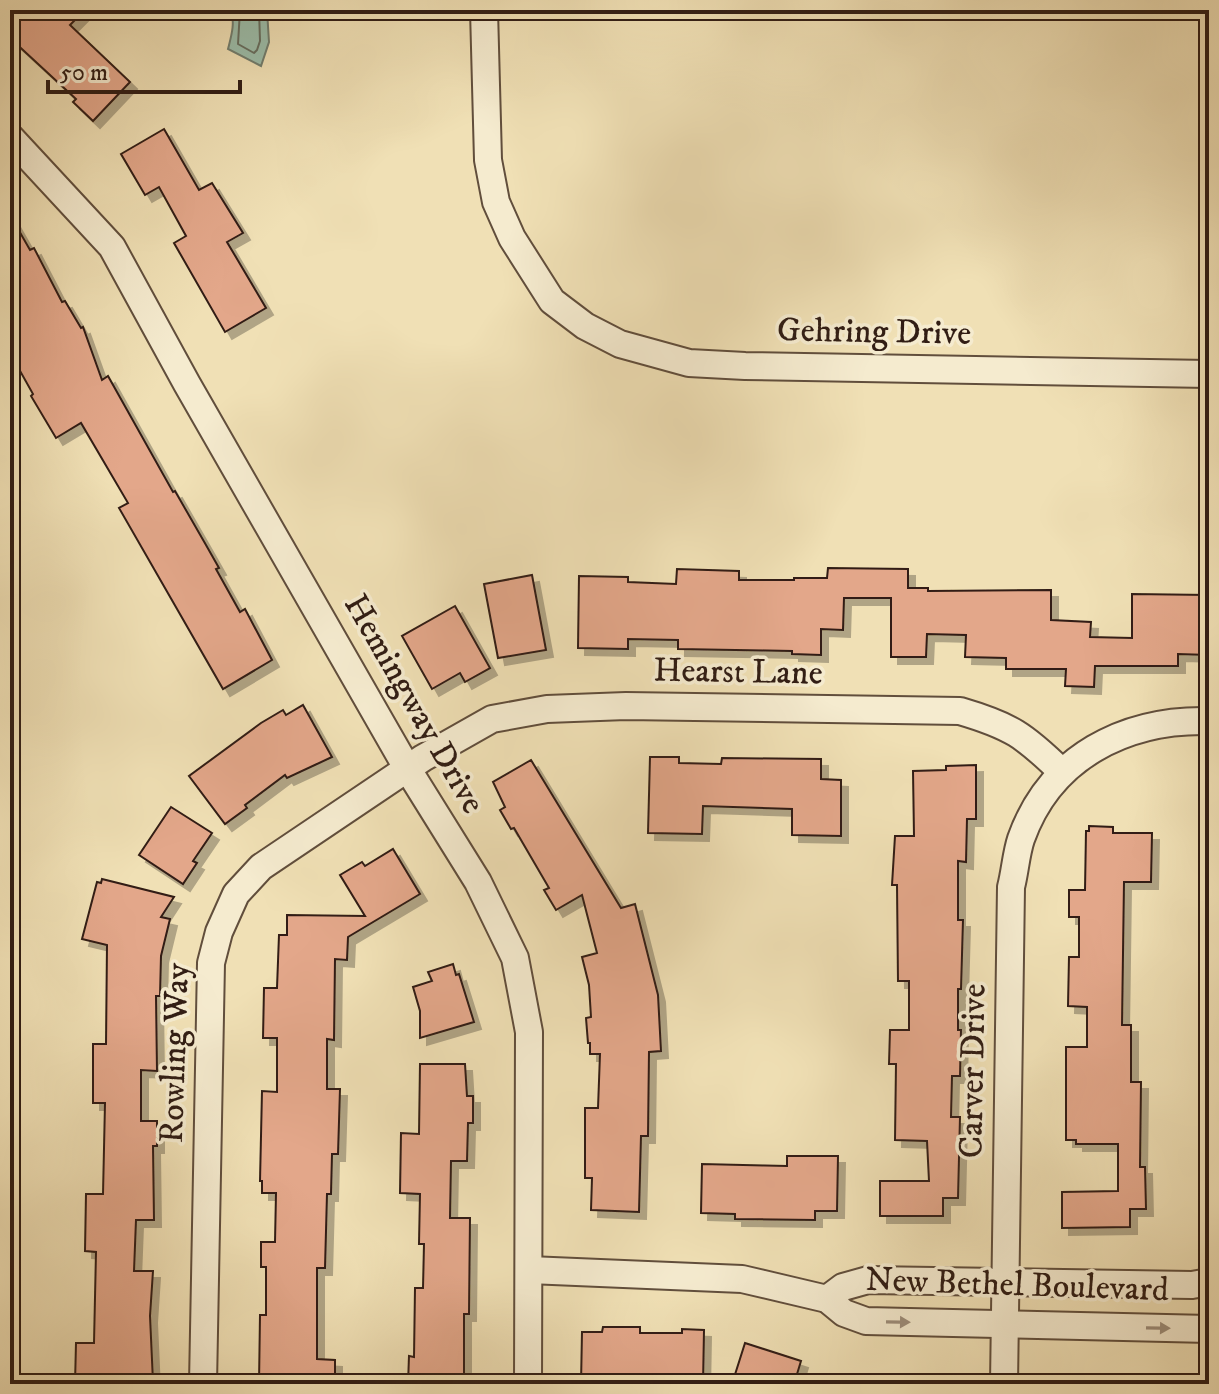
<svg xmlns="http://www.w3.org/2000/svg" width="1219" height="1394" font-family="'IM FELL DW Pica',serif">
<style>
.water{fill:#9bbdaa;stroke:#717d6e;stroke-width:2}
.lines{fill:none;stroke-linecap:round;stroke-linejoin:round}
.shore{stroke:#666d5f;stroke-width:2}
.building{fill:#e3a78a;stroke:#311d14;stroke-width:2;filter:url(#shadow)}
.minor-casing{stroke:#614e3c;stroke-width:30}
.minor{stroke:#f5ebcf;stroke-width:26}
.oneway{fill:#9d8e7b}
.labels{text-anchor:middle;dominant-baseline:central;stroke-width:7;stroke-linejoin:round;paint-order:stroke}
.street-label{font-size:34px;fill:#311d14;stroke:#f5ebcf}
</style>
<defs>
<filter id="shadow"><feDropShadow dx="7" dy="7" stdDeviation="0" flood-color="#0004"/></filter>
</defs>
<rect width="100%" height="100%" fill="#f0e0b5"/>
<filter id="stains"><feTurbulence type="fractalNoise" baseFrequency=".0025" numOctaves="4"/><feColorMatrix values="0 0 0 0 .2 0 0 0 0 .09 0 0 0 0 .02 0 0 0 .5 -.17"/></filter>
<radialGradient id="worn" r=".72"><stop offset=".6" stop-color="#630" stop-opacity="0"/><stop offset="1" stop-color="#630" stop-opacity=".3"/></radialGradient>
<path class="water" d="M230,10H267L269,42L261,66L228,49C231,37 236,21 230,10Z"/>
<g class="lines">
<polyline class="shore" points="240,10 238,44 254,53 257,50 260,41 259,10"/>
</g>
<g class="building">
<polygon points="10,10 85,10 70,25 130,82 93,121 73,102 76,99 10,38"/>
<polygon points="164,129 199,190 212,183 243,233 227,242 266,308 225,332 174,243 186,236 159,187 145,195 121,154"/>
<polygon points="10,215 30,250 34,248 62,302 65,301 81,328 83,327 102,380 108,376 173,492 175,491 206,545 219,568 216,569 240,612 245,609 272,660 223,689 119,508 128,503 81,423 56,438 31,396 33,394 10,353"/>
<polygon points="828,568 908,569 908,588 928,588 928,591 1051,590 1051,620 1091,622 1090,637 1132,638 1132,594 1209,595 1209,655 1178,654 1178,666 1095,666 1094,687 1065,686 1066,669 1006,669 1006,658 965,657 966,635 927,634 926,657 891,657 891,598 844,598 843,630 821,629 821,655 792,654 792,651 678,649 678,640 628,639 628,649 578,648 579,576 628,577 628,582 676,584 677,569 739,571 739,580 794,580 794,578 827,578"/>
<polygon points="532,575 546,650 498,658 484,584"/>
<polygon points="455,606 490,668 465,682 460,673 432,689 402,636"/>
<polygon points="303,705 332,757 287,778 285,775 245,805 247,808 225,824 189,776 261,723 283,710 286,715"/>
<polygon points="650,757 679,757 679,763 721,764 722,758 821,759 821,779 841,780 841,836 792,835 792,809 703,806 702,834 648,833"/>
<polygon points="531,760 621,908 635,904 658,995 661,1051 649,1052 648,1136 641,1136 639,1212 591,1210 592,1178 585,1178 585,1108 598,1108 600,1054 590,1054 590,1043 588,1043 586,1018 591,1017 589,985 582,957 597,953 582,895 556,910 544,890 549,888 514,828 511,829 500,810 505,807 493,782"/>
<polygon points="976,765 976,819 967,819 966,862 958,861 958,920 963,920 961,989 958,989 958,1030 961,1030 960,1076 952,1076 951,1117 960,1117 958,1198 943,1198 943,1216 880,1216 880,1181 929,1181 927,1141 895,1140 896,1064 889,1064 890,1030 909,1030 909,981 898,981 897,885 892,885 895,836 914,836 913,771 946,770 946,766"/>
<polygon points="171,807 212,833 193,861 197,863 183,884 139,855"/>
<polygon points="1089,826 1113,827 1113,833 1152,833 1151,882 1124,882 1122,1025 1131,1025 1131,1082 1141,1082 1140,1167 1145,1167 1146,1209 1130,1209 1130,1227 1062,1228 1062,1192 1118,1191 1118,1144 1076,1144 1076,1140 1066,1140 1066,1047 1087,1047 1087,1007 1068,1006 1069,957 1079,957 1079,917 1069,917 1069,890 1085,890 1086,831 1089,831"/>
<polygon points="393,849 420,894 348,937 347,960 335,959 334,1040 327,1039 327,1089 340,1089 338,1154 332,1154 331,1194 327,1194 325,1268 317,1268 317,1359 335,1360 335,1384 259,1384 260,1315 266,1315 266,1267 261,1267 261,1242 275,1242 276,1193 262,1193 262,1181 260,1181 262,1091 277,1092 277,1038 263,1038 264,988 277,988 279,935 287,935 287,915 365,916 340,875 362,862 365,866"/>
<polygon points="102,879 174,897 161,917 170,919 161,956 160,996 156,996 157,1071 141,1070 141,1121 157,1121 157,1146 153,1146 154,1220 136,1220 134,1271 153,1271 150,1316 153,1382 144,1382 144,1384 75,1384 76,1343 94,1343 96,1252 85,1251 86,1194 103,1194 105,1103 93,1103 93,1044 106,1044 107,945 82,939 97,882 101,883"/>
<polygon points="453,964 456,975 459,974 474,1022 420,1038 420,1011 413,987 432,981 428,972"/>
<polygon points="420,1064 465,1064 467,1096 473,1096 473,1123 468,1123 467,1161 451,1161 450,1218 470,1218 469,1314 464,1314 464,1384 408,1384 409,1356 414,1357 415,1288 423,1288 424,1244 419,1244 420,1194 400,1193 401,1133 419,1134"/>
<polygon points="787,1156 838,1156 837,1211 815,1211 815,1220 735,1219 735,1214 701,1213 702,1164 787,1166"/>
<polygon points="603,1327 640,1327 640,1333 682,1333 682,1329 704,1330 703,1384 581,1384 582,1332 602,1332"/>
<polygon points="745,1343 801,1361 794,1384 732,1384"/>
</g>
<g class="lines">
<g class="minor-casing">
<g id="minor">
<polyline points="484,10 488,160 496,202 512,238 552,301 585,326 620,344 689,363 745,366 1209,374"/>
<polyline points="10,137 112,247 187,384 407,768 478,882 515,958 529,1032 528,1384"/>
<polyline points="529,1270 742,1279 827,1299 844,1313 866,1321 1209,1329"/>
<polyline points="827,1299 843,1287 868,1280 1192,1285 1209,1282"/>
<path d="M203,1384L211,963L219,932L236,894L261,867L423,758L492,719L547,709L626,706L960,711C1011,726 1024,735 1062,772"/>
<path d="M1004,1384L1011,887C1015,872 1016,854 1021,839C1050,757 1125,719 1209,721"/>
</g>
</g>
<use href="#minor" class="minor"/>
</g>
<defs><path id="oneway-solid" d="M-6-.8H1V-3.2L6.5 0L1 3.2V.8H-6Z" transform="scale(2)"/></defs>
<g class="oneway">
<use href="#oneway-solid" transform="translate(898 1322) rotate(1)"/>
<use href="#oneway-solid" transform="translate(1158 1328) rotate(1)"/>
</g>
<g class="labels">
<g class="street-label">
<text transform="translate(874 332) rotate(1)">Gehring Drive</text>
<text transform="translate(738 672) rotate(1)">Hearst Lane</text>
<text transform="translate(414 704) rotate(60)">Hemingway Drive</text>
<text transform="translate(175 1053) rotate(-88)">Rowling Way</text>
<text transform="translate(973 1071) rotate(-89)">Carver Drive</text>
<text transform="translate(1017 1285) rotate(2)">New Bethel Boulevard</text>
</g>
</g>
<rect width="1219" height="1394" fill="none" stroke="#f0e0b5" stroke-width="40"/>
<rect x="12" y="12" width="1195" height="1370" fill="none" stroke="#311d14" stroke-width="4"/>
<rect x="20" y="20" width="1179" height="1354" fill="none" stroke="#311d14" stroke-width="2"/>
<path d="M48 80v12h192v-12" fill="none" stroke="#311d14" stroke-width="4"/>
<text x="60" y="80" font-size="24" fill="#311d14" stroke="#f5ebcf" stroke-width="6" paint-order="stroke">50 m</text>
<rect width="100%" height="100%" filter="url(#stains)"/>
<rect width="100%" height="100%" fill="url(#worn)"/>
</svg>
